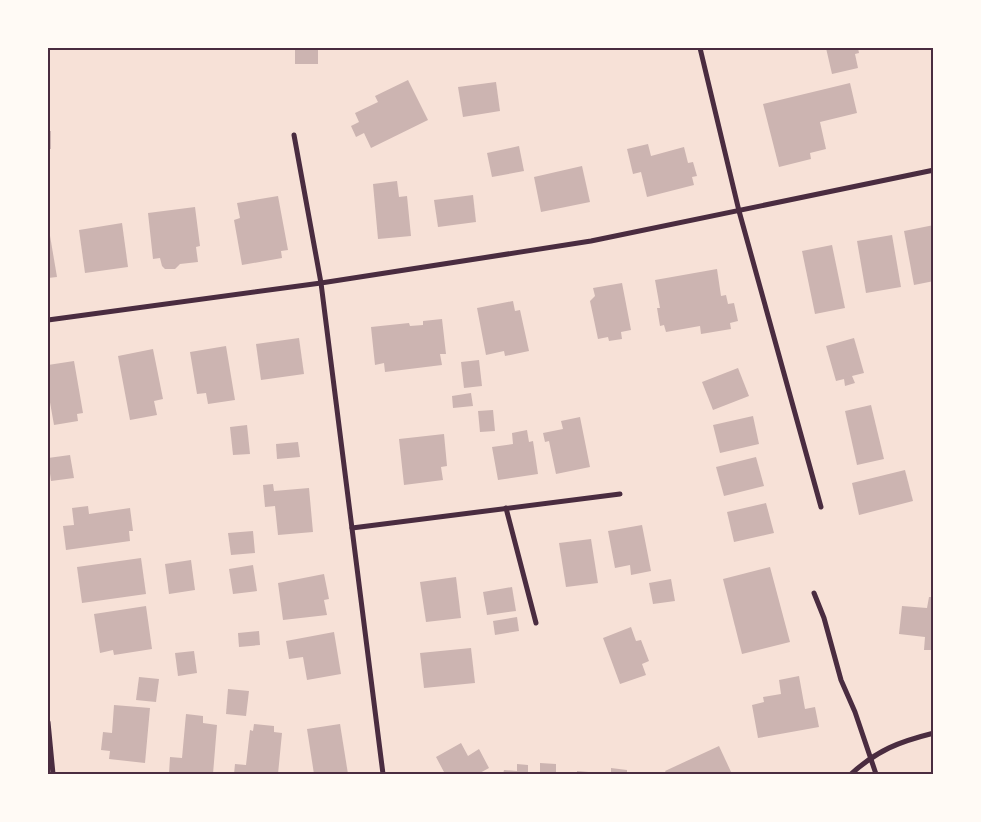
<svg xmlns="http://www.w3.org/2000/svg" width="981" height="822" font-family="Barlow,sans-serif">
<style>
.building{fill:#ccb4b1}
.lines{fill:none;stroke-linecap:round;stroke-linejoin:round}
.minor{stroke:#4a2c40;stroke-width:5}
.neatline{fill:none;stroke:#4a2c40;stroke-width:2}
</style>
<rect width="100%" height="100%" fill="#f7e1d7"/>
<g class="building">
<rect x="295" y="48" width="23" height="16"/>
<polygon points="826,48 858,48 859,53 855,54 858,68 832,74"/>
<polygon points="408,80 428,120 371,148 364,133 356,137 351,126 359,122 355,113 378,102 375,96"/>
<polygon points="496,82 500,111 463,117 458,87"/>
<polygon points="850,83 857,113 820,122 826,149 810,153 811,159 779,167 763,104"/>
<rect x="48" y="131" width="3" height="18"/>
<polygon points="648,144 651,156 684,147 688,163 693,162 697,176 692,177 694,185 647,197 641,172 633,174 627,149"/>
<polygon points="519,146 524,171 492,177 487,153"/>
<polygon points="582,166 590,202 541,212 534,177"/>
<polygon points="397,181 399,197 407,196 411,236 378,239 373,184"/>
<polygon points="473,195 476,222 438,227 434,200"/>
<polygon points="278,196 288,250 281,251 282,258 242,265 234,220 240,218 237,203"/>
<polygon points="195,207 200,246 196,247 198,262 180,264 175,269 165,269 162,266 160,258 153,259 148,213"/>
<polygon points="122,223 128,267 85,273 79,230"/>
<polygon points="48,224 57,277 48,278"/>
<polygon points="934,225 934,281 914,285 904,231"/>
<polygon points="892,235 901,287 866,293 857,241"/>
<polygon points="832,245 845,308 815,314 802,251"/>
<polygon points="717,269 721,296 726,295 728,304 734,303 738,321 730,323 731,329 701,334 700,326 666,332 664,325 660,326 657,308 660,308 655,280"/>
<polygon points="622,283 631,330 621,332 622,339 609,341 608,337 598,339 590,301 595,296 593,288"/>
<polygon points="513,301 515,311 520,310 529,351 505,356 504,351 486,355 477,308"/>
<polygon points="442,319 446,354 440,354 442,365 385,372 384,363 375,365 371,327 409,323 410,326 423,325 423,321"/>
<polygon points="299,338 304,374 261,380 256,344"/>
<polygon points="854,338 864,373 852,376 855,383 845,386 844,379 836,381 826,346"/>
<polygon points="226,346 235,400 208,404 206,393 197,394 190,352"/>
<polygon points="153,349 163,399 154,401 157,415 130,420 118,356"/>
<polygon points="479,360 482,386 464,388 461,362"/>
<polygon points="74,361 83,413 77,414 78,421 54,425 48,391 48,365"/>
<polygon points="738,368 749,396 713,410 702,382"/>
<polygon points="471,393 473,406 453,408 452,396"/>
<polygon points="871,405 884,459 857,465 845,411"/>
<polygon points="493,410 495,431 480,432 478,411"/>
<polygon points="753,416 759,444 720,453 713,425"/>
<polygon points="580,417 590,467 556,474 549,441 545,442 543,433 563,429 561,421"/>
<polygon points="247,425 250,454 233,455 230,427"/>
<polygon points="527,430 529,442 533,441 538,474 498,480 492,447 513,444 512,433"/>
<polygon points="444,434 447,466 441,467 443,480 404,485 399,439"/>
<polygon points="298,442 300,457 277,459 276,444"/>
<polygon points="70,455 74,478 51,481 48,458"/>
<polygon points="756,457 764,486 724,496 716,467"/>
<polygon points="905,470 913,501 859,515 852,483"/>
<polygon points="273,484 274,491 309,488 313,532 278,535 275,506 265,507 263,485"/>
<polygon points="766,503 774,533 734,542 727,512"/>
<polygon points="88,506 89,514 130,508 133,531 129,531 130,541 66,550 63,526 74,525 72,508"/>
<polygon points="642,525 651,571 631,575 630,565 615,568 608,531"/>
<polygon points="253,531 255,553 231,555 228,533"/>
<polygon points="591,539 598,583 566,587 559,543"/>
<polygon points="141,558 146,594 82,603 77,567"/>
<polygon points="191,560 195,590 169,594 165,564"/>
<polygon points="253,565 257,591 233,594 229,569"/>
<polygon points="770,567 790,642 742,654 723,579"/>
<polygon points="324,574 329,599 324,600 327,615 283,620 278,583"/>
<polygon points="456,577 461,618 426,622 420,582"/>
<polygon points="671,579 675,601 653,604 649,583"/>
<polygon points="512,587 516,611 487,615 483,592"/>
<polygon points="929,597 934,597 934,655 932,655 932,650 924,650 925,637 899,634 902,606 927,608"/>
<polygon points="146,606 152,649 114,655 113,650 100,653 94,614"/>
<polygon points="517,617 519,631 495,635 493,621"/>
<polygon points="631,627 636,641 641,640 649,661 642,664 646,675 620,684 603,638"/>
<polygon points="259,631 260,645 239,647 238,633"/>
<polygon points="334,632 341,674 307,680 303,657 289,659 286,641"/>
<polygon points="471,648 475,683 424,688 420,653"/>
<polygon points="194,651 197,673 178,676 175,653"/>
<polygon points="799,676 805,709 815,707 819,727 758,738 752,705 764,702 763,697 781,694 779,680"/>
<polygon points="139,677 159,679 156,702 136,700"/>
<polygon points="228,689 249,691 246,716 226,714"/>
<polygon points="114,705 150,708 145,763 109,759 110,751 101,750 103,732 112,733"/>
<polygon points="186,714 203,716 203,723 217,725 213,774 169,774 170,757 182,758"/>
<polygon points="254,724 274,726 274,732 282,733 278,774 234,774 235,764 246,765 250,730 253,731"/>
<polygon points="340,724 348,774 314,774 307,729"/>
<polygon points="461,743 468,756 479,749 489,768 478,774 439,774 444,772 436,757"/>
<polygon points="719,746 732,774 667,774 665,771"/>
<polygon points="540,763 556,764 556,774 540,774"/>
<polygon points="517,764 528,765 528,774 503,774 504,770 517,771"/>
<polygon points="611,768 627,770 627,774 611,774"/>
<polygon points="577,771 600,773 600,774 577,774"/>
</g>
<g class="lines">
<g class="minor">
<polyline points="700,48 739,211 821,507"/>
<polyline points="294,135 321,283 383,774"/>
<polyline points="48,320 321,283 591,241 934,170"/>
<polyline points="506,508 536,623"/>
<polyline points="352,528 620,494"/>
<polyline points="814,593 824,618 841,680 855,712 876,774"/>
<polyline points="48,722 53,774"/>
<path d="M851,774C878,750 898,742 934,733"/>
</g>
</g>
<rect width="981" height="822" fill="none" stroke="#fffaf5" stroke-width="98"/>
<rect x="49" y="49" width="883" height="724" class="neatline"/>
</svg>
